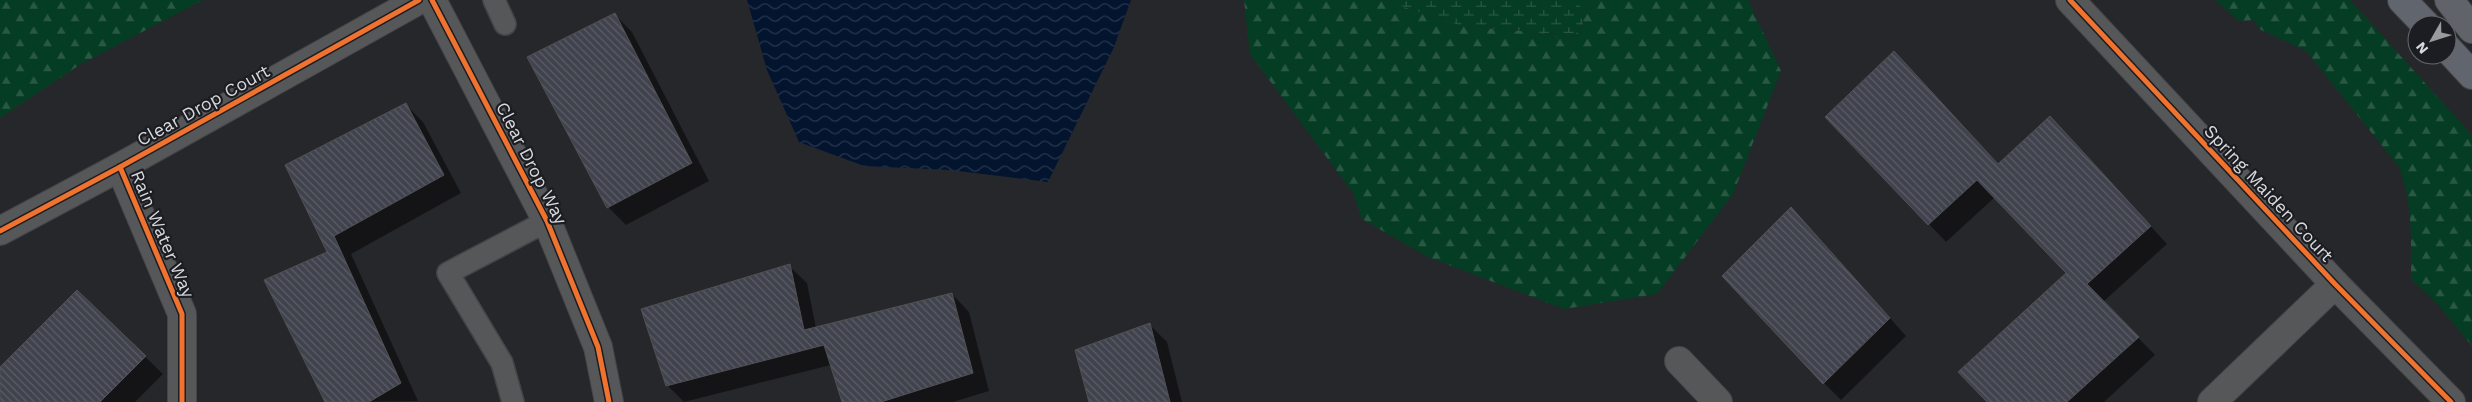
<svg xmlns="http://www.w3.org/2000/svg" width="2472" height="402" font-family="'Work Sans',sans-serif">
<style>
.forest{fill:url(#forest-firs)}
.wetland{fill:url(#wetland-marsh)}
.water{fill:url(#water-waves)}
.shadow{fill:#0007}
.building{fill:url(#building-back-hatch);stroke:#505154}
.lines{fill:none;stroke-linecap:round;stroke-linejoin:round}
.lane-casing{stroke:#444447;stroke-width:24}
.street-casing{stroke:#444447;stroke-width:30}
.primary-casing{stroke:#444447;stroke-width:30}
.highway-casing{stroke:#444447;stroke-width:30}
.lane{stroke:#565759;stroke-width:21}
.street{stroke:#565759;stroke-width:28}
.primary{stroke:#606369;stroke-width:28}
.highway{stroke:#61656d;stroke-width:28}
.cycleway-casing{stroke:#1b1d22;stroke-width:8}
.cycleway{stroke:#ef722f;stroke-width:5}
.labels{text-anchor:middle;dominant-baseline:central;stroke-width:4.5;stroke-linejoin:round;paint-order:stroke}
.street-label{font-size:18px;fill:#d8d9dd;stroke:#1b1d22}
</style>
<defs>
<pattern id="forest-firs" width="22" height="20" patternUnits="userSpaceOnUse" patternTransform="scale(1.25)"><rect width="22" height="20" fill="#053c24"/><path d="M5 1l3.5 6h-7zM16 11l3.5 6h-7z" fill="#295843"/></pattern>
<pattern id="wetland-marsh" width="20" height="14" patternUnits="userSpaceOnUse" patternTransform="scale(1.25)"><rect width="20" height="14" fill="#053c24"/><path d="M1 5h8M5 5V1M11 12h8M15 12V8" fill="none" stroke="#295843"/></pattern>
<pattern id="water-waves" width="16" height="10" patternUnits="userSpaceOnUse" patternTransform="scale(1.25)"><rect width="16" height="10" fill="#03142f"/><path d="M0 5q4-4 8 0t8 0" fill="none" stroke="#27364d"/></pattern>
<pattern id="building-back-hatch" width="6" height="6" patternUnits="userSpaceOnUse" patternTransform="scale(1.25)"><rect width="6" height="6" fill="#40424d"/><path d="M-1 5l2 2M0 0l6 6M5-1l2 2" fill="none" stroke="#5b5d66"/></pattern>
</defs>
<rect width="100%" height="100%" fill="#26272a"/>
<g class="forest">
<polygon points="0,0 203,0 81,64 0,118"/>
<polygon points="1244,0 1383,0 1462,26 1542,33 1569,40 1583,26 1579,0 1748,0 1781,71 1733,194 1657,294 1564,309 1428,257 1362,219 1353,193 1250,54"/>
<path d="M2215,0H2350L2472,135V346L2439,306L2411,279C2411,242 2413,203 2399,167L2306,51L2261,30L2253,20L2239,21Z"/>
</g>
<polygon class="wetland" points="1383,0 1579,0 1583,26 1569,40 1542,33 1462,26"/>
<polygon class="water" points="747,0 1131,0 1114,47 1048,182 950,170 864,166 799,142 767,70"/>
<g class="shadow">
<polygon points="614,14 632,32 709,181 626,225 608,207"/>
<polygon points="1894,53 1999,165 2068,136 2167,244 2103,302 2155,355 2104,402 1989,402 2068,273 1995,197 1946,242 1929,224"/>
<polygon points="406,105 423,122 461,193 351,254 418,401 326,402 329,253 287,166"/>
<polygon points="1808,226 1906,336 1841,400 1824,383"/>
<polygon points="789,266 807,283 816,328 952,294 969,312 989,391 953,402 844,402 831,365 684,402 667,385"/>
<polygon points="77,291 163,374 135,402 0,402 0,369"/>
<polygon points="1149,324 1167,342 1182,402 1090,402"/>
</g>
<g class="building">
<polygon points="615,13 692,163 607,208 527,57"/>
<polygon points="1894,51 1998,164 2050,116 2151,226 2087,284 2139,337 2067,402 1987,402 1958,372 2066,273 1977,180 1928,225 1825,117"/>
<polygon points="406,103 444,175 334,236 401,383 369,402 325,402 264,280 327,252 285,165"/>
<polygon points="1791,207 1890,318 1823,384 1722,276"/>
<polygon points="790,264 804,330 952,293 973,373 881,402 842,402 824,345 666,386 641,309"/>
<polygon points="77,290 146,356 100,402 0,402 0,367"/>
<polygon points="1150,323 1170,402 1089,402 1075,350"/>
</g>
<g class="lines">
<g class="lane-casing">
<g id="lane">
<polyline points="494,0 505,24"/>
<polyline points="513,402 502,363 448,273 547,221"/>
</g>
</g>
<g class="street-casing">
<g id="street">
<polyline points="432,0 547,221 598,347 609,402"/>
<polyline points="2070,0 2335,284 2451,402"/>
<polyline points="120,167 182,314 182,402"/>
<polyline points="0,231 120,167 419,0"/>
<polyline points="1679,361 1718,402"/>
<polyline points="2212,402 2335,284"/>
</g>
</g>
<g class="primary-casing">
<polyline id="primary" points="2449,0 2472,29"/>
</g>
<g class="highway-casing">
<g id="highway">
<polyline points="2402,0 2426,25"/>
<polyline points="2447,48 2472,75"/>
</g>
</g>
<use href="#lane" class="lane"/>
<use href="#street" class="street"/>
<use href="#primary" class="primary"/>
<use href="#highway" class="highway"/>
<g class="cycleway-casing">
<g id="cycleway">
<polyline points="432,0 547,221 598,347 609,402"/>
<polyline points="2070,0 2335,284 2451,402"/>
<polyline points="120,167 182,314 182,402"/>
<polyline points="0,231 120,167 419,0"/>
</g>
</g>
<use href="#cycleway" class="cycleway"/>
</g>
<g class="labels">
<g class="street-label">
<text transform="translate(203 105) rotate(-29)">Clear Drop Court</text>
<text transform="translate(532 163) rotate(63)">Clear Drop Way</text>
<text transform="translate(2269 193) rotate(47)">Spring Maiden Court</text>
<text transform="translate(163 234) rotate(67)">Rain Water Way</text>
</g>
</g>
<g transform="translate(2432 40) rotate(231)"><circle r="24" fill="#1b1d22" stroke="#67686d"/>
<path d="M0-4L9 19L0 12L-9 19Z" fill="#9a9b9e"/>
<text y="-8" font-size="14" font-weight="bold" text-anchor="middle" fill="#d8d9dd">N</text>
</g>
</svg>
